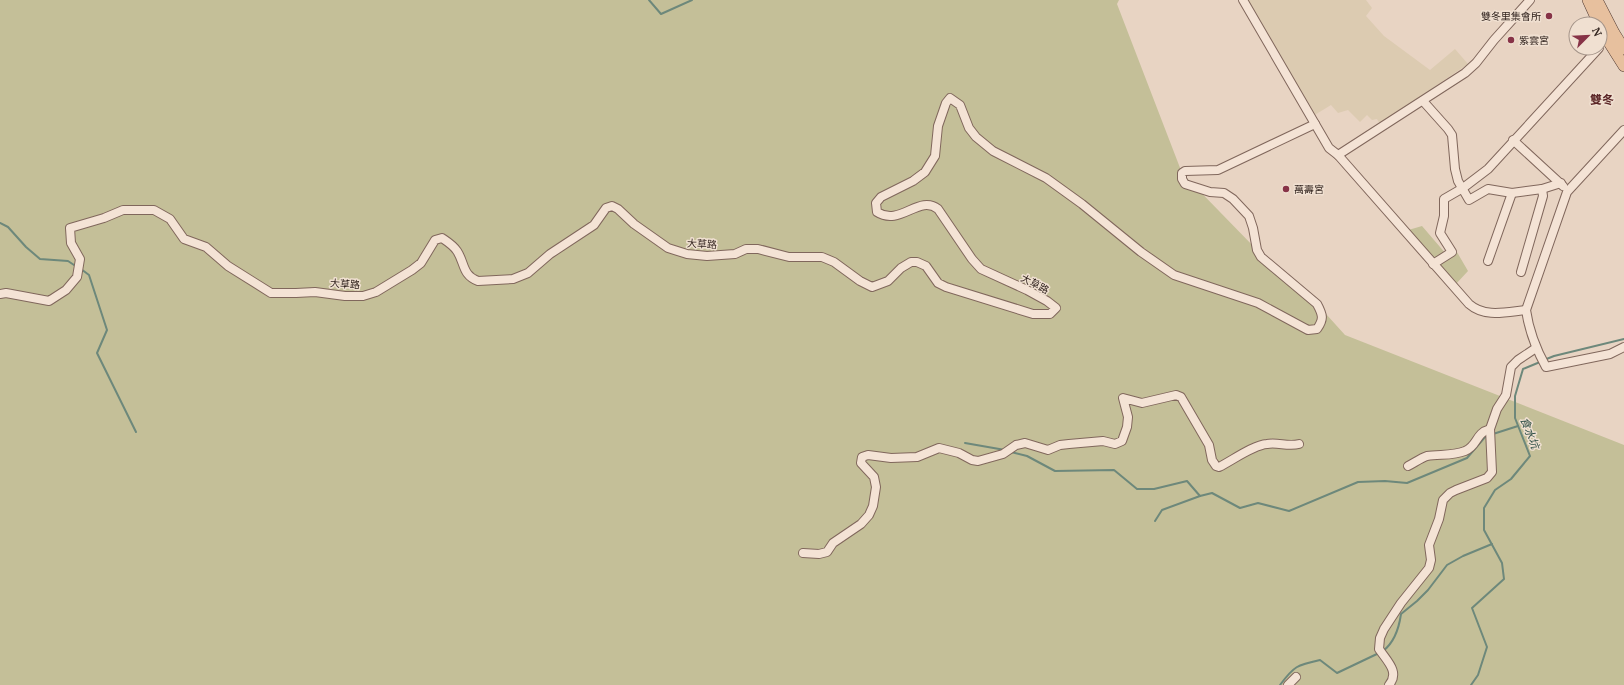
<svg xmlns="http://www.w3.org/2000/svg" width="1624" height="685" font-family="'PT Serif','Noto Sans TC',serif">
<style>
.farmland{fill:#dccbb1}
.green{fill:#c4bf98}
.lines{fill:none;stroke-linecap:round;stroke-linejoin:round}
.stream{stroke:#6d887b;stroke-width:2}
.minor-casing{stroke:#80675c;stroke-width:10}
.major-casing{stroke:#4e3730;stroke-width:12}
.minor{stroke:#f4e3d5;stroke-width:8}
.major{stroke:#e7c09e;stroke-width:11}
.poi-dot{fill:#873347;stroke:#f0e0d1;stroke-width:1.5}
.labels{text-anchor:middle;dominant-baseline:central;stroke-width:3;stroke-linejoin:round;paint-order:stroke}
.poi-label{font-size:10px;fill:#31231e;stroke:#f0e0d1;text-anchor:start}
.street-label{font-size:10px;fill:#31231e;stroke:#f0e0d1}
.water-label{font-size:11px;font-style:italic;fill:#2f4f46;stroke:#f0e0d1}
.quarter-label{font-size:12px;font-weight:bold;fill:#592324;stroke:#f0e0d1}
</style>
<rect width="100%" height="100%" fill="#e8d4c3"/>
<polygon class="farmland" points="1247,0 1366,0 1372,8 1366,16 1384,36 1430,70 1455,49 1468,64 1380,124 1377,119 1372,120 1367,115 1360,122 1348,110 1338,113 1331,105 1313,116"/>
<g class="green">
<polygon points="0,0 1119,0 1117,4 1182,173 1257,250 1317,304 1345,335 1624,445 1624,685 0,685"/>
<polygon points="1422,226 1446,254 1454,247 1468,271 1455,285 1405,231"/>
</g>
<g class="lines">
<g class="stream">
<polyline points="649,0 661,14 692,0"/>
<polyline points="0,223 8,227 26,247 40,259 68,261 77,267"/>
<polyline points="81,269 89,275 107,330 97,353 136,432"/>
<polyline points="1544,360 1554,356 1624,339"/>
<polyline points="1493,434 1518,426"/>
<polyline points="965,443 1005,450"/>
<polyline points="1011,452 1027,456 1055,471 1114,470 1137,489 1154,489 1187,481 1200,496 1212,493 1240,508 1258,503 1289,511 1358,482 1385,481 1407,483 1467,458 1485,437 1489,436"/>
<polyline points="1155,521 1162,510 1200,496"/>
<path d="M1383,651C1395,642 1399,628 1401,614L1417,601L1428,590L1447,565L1463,556L1492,544"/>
<path d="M1280,685C1294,666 1297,665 1320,660L1337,673L1379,653"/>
<polyline points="1471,685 1478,675 1487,647 1472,608 1504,579 1502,563 1484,530 1484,508 1495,490 1511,479 1530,456 1515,418 1515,396 1523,369 1540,362"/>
</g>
<g class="minor-casing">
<g id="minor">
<path d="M1243,0L1329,148L1338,155L1469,304C1485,318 1506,312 1526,310"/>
<polyline points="1423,101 1448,129 1452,135 1455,169 1458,181 1469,200 1488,189 1512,193 1542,189 1561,183"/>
<path d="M1624,130L1567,192L1526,310C1529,331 1536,349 1546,367L1610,354L1624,347"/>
<polyline points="1513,140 1563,186"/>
<polyline points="1338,155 1465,73 1476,63 1494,40 1530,0"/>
<polyline points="1488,261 1512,193"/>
<polyline points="1433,264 1452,252 1440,233 1444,216 1444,199 1463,188 1488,169 1599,48"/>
<polyline points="1521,272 1543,196 1542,189"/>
<path d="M0,294L6,293L49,301L66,290L77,277L80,259L71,243L70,228L104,218L123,210H154L170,219L184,239L206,247L228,266L271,293H296L315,292L345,296H363L376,292L412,270L421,263L435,240L442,238C448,242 453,245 457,251C465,263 462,275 478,281L513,279L528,273L550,254L594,225L606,208L612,206L618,209L634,224L668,248L687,254L707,256L735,254L746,249H758L789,257H822L834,262L860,281L872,287L888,281L901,268L911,262H917L926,266L938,283L946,287L1033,314H1050L1056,308L1047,301L1027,290L981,269L972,259L938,209C919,194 900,227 877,212L876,203L881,197L913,181L925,172L935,156L938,126L946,103L950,98L960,105L969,128L976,137L993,151L1046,178L1082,204L1141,252L1174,275L1258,303L1308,330L1317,329C1324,319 1323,315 1317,304L1261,257L1257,250L1253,228L1249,216L1233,199L1224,193L1210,192L1185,184L1182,179V173L1185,171L1218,170L1315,124"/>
<path d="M1408,466C1414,463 1421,458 1427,456C1440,454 1453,456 1465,451C1478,446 1475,433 1490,429L1497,409L1506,395L1511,367L1518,360L1536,348"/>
<path d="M803,553L819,554L827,552L833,543L861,524L869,515L873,506L876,487L874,477L861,463L862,457L868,455L891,458L917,457L939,448L959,453L972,460L978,461L1003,454L1016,445L1025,443L1048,450L1060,445L1069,444L1103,441L1115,444L1122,441L1127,427L1128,417L1123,398L1142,403L1176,395L1181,397L1209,445L1212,460L1216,466L1219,467C1233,460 1253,445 1267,444C1278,442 1288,447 1299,444"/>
<polyline points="1288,685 1296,677"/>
<path d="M1389,685C1400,672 1387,661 1379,649L1380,638L1384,629L1401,603L1429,568L1431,560L1429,545L1439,519L1443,500L1450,493L1456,490L1487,478L1492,472L1490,429"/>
</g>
</g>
<g class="major-casing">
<g id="major">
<polyline points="1588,0 1599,24"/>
<polyline points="1597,0 1614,33 1624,49"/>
<polyline points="1600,25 1607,39 1624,66"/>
</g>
</g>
<use href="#minor" class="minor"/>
<use href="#major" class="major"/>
</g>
<g class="poi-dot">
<circle cx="1549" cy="16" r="4"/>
<circle cx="1511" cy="40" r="4"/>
<circle cx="1286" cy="189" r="4"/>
</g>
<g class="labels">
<g class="poi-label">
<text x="1541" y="16" text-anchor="end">雙冬里集會所</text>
<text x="1519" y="40">紫雲宮</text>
<text x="1294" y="189">萬壽宮</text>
</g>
<g class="street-label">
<text transform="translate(702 244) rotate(3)">大草路</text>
<text transform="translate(345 284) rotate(4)">大草路</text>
<text transform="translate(1035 284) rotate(27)">大草路</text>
</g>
<g class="water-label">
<text transform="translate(1530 433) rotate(69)">食水坑</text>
</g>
<g class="quarter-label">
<text x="1602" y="99">雙冬</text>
</g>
</g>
<g transform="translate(1588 36) rotate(66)"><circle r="19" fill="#f0e0d1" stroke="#a49489"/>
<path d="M0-3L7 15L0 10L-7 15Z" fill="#873347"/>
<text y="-6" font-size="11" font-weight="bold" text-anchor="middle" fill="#31231e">N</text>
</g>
</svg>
